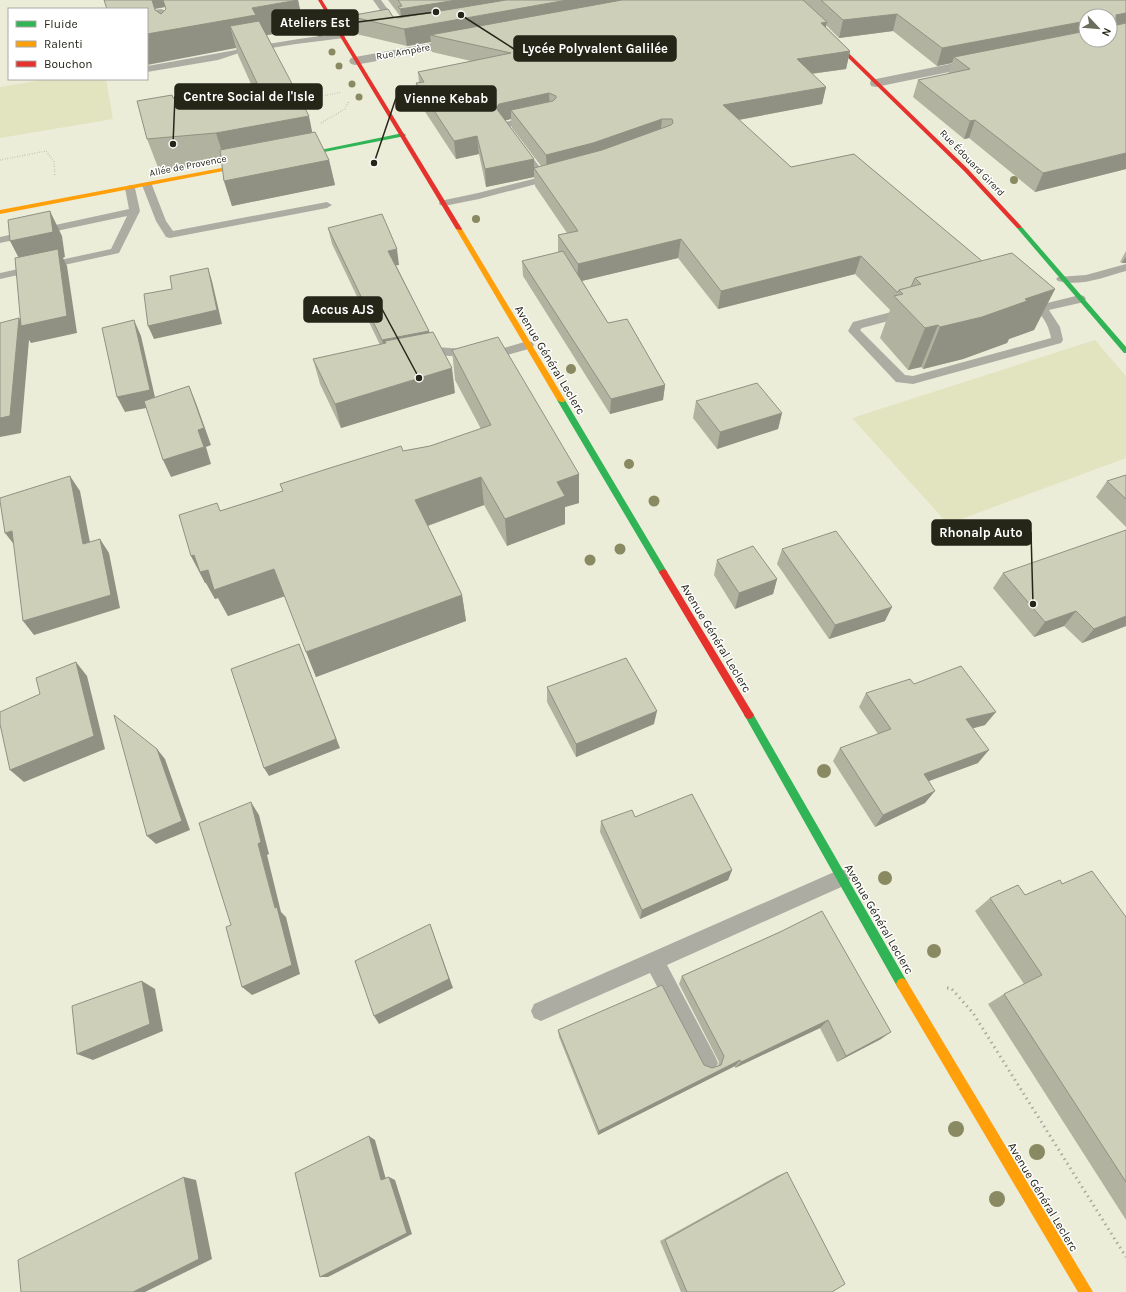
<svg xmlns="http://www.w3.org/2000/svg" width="1126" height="1292" font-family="Karla,sans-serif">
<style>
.green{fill:#e2e3bf}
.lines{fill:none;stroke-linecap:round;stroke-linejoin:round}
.path-far1{stroke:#a9a9a0;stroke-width:1.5;stroke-dasharray:0.5 2;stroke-linecap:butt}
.path{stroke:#a9a9a0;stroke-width:3;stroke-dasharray:1.5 4;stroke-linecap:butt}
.lane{fill:#acaca3;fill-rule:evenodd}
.street{fill:#acaca3;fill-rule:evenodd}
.fast{fill:#30b455;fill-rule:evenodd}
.slow{fill:#ff9f0a;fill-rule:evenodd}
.jam{fill:#e5322d;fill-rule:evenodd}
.tree{fill:#898962}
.wall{fill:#b1b29f;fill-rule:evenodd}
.shaded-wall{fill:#909182}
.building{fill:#cecfb9;stroke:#909182}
.labels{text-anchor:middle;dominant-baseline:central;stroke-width:3;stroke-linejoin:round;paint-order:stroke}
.far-street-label{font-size:10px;fill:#252618;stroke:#fff}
.street-label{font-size:12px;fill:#252618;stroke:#fff}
.leader{fill:none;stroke:#252618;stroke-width:1.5}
.callout-dot{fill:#252618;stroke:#fff;stroke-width:1.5}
.callout{fill:#252618;stroke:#252618;stroke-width:1.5}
.callout-label{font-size:13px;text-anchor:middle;font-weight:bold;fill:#fff}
</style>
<rect width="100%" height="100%" fill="#ecedd9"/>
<g class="green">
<polygon points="48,79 106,79 113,119 0,138 0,87"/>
<polygon points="1095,340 1126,376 1126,458 948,524 852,418"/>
</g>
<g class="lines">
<g class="path-far1">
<polyline points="298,101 342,92"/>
<polyline points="321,123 345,109 349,101"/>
<polyline points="0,160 46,151 54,162 55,176"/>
</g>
<polyline class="path" points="947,988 951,988 973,1013 1126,1257"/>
<g class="lane">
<polygon points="373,0 381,0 400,26 399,28 393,28"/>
<polygon points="161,9 164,10 165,12 164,14 147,17 147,11"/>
<path d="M341,33L345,36L344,38L296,44L239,53L218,60L147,72V66C212,55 275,41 341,33Z"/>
<polygon points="533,116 538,119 536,121 509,127 546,175 555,173 560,176 559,178 479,199 444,206 440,205 439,203 440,201 478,193 537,178 498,125 500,123"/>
<polygon points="147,182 152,185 166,221 173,231 327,202 332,205 327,208 170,238 166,237 156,221 142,185"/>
<polygon points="130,185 135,188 140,211 119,253 0,279 0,273 111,249 127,216 0,243 0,237 129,209 125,188"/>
<path d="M1126,264V271C1105,277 1080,287 1058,281L1056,279L1058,277L1086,275Z"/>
<path d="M995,285C1014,286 1029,291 1043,304L1080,295L1084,296L1086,299L1084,302L1049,310L1060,327L1063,340L1061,343L913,384L896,382L848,331L853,322ZM995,293C1020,293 1047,311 1051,338L913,376L905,375L860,330L862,328Z"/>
<polygon points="528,341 532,342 534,345 532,348 493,359 436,355 423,358 419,357 417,354 419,351 436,347 493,351"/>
<polygon points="841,869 848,872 850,878 848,884 667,965 715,1056 718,1063 715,1070 708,1073 701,1070 650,973 541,1021 534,1018 531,1011 534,1004"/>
</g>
<g class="street">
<polygon points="460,38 464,39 466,42 464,45 355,65 351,64 349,61 351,58 355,57"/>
<polygon points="979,58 983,59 985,62 983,65 876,87 871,86 870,83 871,80 876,79"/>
</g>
<g class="fast">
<polygon points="403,133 406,135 405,136 294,158 291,156"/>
<polygon points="1017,226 1021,226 1126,347 1126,353 1124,353 1017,228"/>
<polygon points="558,398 561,398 565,400 666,570 667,572 666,574 660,574 557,400"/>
<polygon points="749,711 752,712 906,980 908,984 906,988 902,990 898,988 746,718 744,715 746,712"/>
</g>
<g class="slow">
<polygon points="253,162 256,164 255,165 0,214 0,210"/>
<polygon points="459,227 462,229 565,400 564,402 561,402 557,400 456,229"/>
<polygon points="902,978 906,980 1093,1292 1078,1292 898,988 896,984 898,980"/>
</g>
<g class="jam">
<polygon points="318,0 322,0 462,229 461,230 456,229"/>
<polygon points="789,0 794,0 968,169 1021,226 1021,228 1017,228 964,171"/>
<polygon points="663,569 666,570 752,712 754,715 752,718 749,719 746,718 660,574 659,572"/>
</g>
</g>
<g class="tree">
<circle cx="320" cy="33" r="3.5"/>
<circle cx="332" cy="52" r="3.5"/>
<circle cx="339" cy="66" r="3.5"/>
<circle cx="352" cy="84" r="3.5"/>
<circle cx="359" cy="97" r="3.5"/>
<circle cx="1014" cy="180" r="4"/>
<circle cx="476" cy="219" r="4"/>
<circle cx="571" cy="369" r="5"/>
<circle cx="629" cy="464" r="5"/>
<circle cx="654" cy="501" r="5.5"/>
<circle cx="620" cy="549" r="5.5"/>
<circle cx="590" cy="560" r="5.5"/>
<circle cx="824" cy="771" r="7"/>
<circle cx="885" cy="878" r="7"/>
<circle cx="934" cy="951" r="7"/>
<circle cx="956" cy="1129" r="8"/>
<circle cx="1037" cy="1152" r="8"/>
<circle cx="997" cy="1199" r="8"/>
</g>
<g class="wall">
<path d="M104,0H298L304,29L267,35L312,132L329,160L335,185L232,206L224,181L222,164L159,170L147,139L173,98L251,84L238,55L236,48ZM165,7L166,9L161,14L155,10V9Z"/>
<path d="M388,0H1126V169L1035,192L969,138L964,139L913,97L918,80L948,74L952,63L937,66L893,31L839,38L826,25V27L850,51L846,69L812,74L826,87L822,104L739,120L791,167L854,154L982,261L1012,253L1055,289L1034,330L1009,339L1007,343L963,359L923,369L921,367L908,370L880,338L890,310L855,274L718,309L678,258L582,281L608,323L627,319L665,385L663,400L610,414L523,276L522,261L558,253V235L567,233L535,186L534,177L486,187L479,154L456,159L418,101L416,83H419L418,72L471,61L432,52L431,42L407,46L352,33L349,16L388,9L393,17L398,18H400V16ZM1086,16H1110V40H1086ZM511,119L512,128L541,166L534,168V159L505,120Z"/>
<polygon points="328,228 399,265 396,265 429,331 455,393 341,428 320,384 313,359 380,345 332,244"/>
<polygon points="1126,251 1126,263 1122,263 1120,262"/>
<polygon points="452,350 579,474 579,503 565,507 565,524 507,546 484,505 428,526 462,595 466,621 316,677 285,596 228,616 218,598 215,599 191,556 220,511 283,491 403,451 430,446 481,429 455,380"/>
<polygon points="696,401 782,413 778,429 717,449 693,418"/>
<polygon points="1126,475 1126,527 1096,497 1107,481"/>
<polygon points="782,549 885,621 829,639 777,564"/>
<polygon points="717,560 777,579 773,594 735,609 714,575"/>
<polygon points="1003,573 1126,626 1082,643 1064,626 1034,637 993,588"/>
<polygon points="914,684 985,725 973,728 978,763 929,781 925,803 875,827 833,761 840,748 878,734 859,707 866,693"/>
<polygon points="547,687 654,724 576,757 547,702"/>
<polygon points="601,821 732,870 728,880 640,919 600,832"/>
<polygon points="1062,884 1126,917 1126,1220 988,1004 1004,994 1024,984 975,911 990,898 1025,895"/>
<polygon points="780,932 881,1039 837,1062 820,1028 735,1068 735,1066 598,1135 559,1037 558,1030 704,1065 712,1068 718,1066 719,1062 679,984 682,976"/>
<polygon points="787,1172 832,1292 681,1292 660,1241 777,1176"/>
</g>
<g class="shaded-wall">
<polygon points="140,0 163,0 165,7 147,10"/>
<polygon points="298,0 304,29 261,36 230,26 236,48 147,65 147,34 252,8"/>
<polygon points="457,0 560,0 403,26 400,9"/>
<polygon points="567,0 661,0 430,35 431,42 407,46 404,29"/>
<polygon points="1126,13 1126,28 1112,31 1116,15"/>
<polygon points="897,14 893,31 839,38 843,20"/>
<polygon points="1086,21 1086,36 954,57 952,63 937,66 942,48"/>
<polygon points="827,22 823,40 821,23"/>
<polygon points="850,51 846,69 793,76 797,59"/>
<polygon points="826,87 822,104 721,123 723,105"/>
<polygon points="549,93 550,111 511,110 511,119 500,122 496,108 499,104"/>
<polygon points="309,116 315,146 226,164 216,133"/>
<polygon points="662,119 660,137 547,173 546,155"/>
<polygon points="975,120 969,138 964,139 970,121"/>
<polygon points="477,136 479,154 456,159 454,141"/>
<polygon points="1126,153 1126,169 1035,192 1043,173"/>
<polygon points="534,159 534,177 486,187 485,169"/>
<polygon points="329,160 335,185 232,206 224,181"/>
<polygon points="50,211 62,236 65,257 63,258 67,266 77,333 31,343 29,340 21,433 0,437 0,418 19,318 24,326 23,266 10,241"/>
<polygon points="681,239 678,258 577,282 578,264"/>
<polygon points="397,249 399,265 391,266 388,251"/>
<polygon points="861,256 855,274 718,309 721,291"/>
<polygon points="1126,257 1126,263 1122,263"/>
<polygon points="208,268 212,281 222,324 154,339 148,326"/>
<polygon points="1055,289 1034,330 1009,339 1007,343 963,359 923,369 940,327"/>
<polygon points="134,320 141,336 157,406 125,412 117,397"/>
<polygon points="938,325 921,367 908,370 925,328"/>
<polygon points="429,331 432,346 385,341 388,355 385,355 382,340"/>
<polygon points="452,368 455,393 341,428 335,404"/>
<polygon points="665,385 663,400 610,414 611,399"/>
<polygon points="189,386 196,403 211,445 206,447 211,464 171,477 163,460 198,430"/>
<polygon points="782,413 778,429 717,449 720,432"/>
<polygon points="579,474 579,503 565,507 565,524 507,546 505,519 557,482"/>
<polygon points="70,476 80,491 93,558 83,544"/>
<polygon points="481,477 484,505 421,528 415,500"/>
<polygon points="12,531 16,547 5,533"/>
<polygon points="100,539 109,553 120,608 34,635 23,621"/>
<polygon points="194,555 208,570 274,569 285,596 228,616 218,598 215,599 206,583 205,583 191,556"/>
<polygon points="777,579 773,594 735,609 739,593"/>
<polygon points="462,595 466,621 316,677 306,652"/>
<polygon points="892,607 885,621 829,639 835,625"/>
<polygon points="1076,611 1064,626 1034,637 1045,622"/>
<polygon points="1126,616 1126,626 1082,643 1094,629"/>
<polygon points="299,644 340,748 269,776 264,768"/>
<polygon points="76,662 87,676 105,749 24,782 10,770"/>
<polygon points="657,711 654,724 576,757 576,744"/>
<polygon points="996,712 985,725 956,733 966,719"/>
<polygon points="157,749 165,759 190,830 156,844 147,836"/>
<polygon points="989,750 978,763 915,786 924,774"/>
<polygon points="935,791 925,803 875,827 883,815"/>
<polygon points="251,802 259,815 269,854 267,855 281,912 286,917 300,974 252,995 242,987 275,908 258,844"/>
<polygon points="732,870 728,880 640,919 642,910"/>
<polygon points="430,924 453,988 379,1024 374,1016"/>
<polygon points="142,981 155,989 163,1031 93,1060 77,1054"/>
<polygon points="828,1020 820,1028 735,1068 741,1062"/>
<polygon points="891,1032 881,1039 837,1062 846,1056"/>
<polygon points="740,1060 735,1066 598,1135 599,1131"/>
<polygon points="369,1136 375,1140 387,1183 381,1180"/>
<polygon points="184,1177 196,1180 212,1259 145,1292 133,1292"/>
<polygon points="389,1177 395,1180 412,1234 328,1277 320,1277"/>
</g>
<g class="building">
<polygon points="104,0 152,0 155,10 161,14 166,9 163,0 298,0 252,8 256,15 147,34 147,9 107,9"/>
<polygon points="398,0 457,0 400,9 398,7 402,6"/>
<polygon points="506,0 567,0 404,29 349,16 388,9 393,17 398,18"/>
<polygon points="622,0 803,0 827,22 821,23 850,51 797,59 826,87 723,105 791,167 854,154 982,261 915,278 911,287 899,290 898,292 897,292 861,256 721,291 681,239 578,264 558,235 578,231 534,168 602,150 671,125 673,123 672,119 662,119 593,143 546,155 511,110 553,101 556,98 556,96 549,93 499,104 496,108 534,159 485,169 477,136 454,141 416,83 424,82 418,72 511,53 430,35"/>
<polygon points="821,0 1126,0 1126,13 1116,15 1116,21 1114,23 1117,25 1126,23 1126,153 1043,173 975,120 970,121 918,80 970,69 954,57 1086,31 1086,40 1110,40 1110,16 1086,16 1086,21 942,48 897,14 843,20"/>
<polygon points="259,21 309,116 216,133 147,139 137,101 172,95 173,98 257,83 230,26"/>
<polygon points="315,132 329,160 224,181 220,150"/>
<polygon points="50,211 53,232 10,241 8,220"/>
<polygon points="382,214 397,249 388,251 429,331 382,340 328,228"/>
<polygon points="58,249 67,316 21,326 15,258"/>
<polygon points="563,251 608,323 627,319 665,385 611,399 522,261"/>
<polygon points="1012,253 1055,289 1025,299 1027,301 982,317 940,327 938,325 925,328 894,296 903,294 899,290 921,284 915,278"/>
<polygon points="208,268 217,310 148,326 144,294 172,289 170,276"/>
<polygon points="19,318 10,416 0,418 0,323"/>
<polygon points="134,320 150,390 117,397 102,328"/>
<polygon points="433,332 452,368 335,404 313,359 386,343 385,341"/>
<polygon points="498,337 579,474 557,482 565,496 505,519 481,477 415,500 462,595 306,652 274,569 214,590 208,570 200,572 194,555 191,556 179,515 217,503 220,511 283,491 280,484 333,467 401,446 403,451 430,446 491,425 452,350"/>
<polygon points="757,383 782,413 720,432 696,401"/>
<polygon points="189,386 204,428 198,430 204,447 163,460 144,401"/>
<polygon points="1126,475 1126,499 1107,481"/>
<polygon points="70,476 83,544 100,539 111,595 23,621 12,531 5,533 0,501 0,498"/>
<polygon points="1126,530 1126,616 1094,629 1076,611 1045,622 1003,573"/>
<polygon points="836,531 892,607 835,625 782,549"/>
<polygon points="753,546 777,579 739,593 717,560"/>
<polygon points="299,644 336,739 264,768 231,669"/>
<polygon points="626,658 657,711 576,744 547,687"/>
<polygon points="76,662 94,736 10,770 0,724 0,712 40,694 36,678"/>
<polygon points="961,666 996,712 966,719 989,750 924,774 935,791 883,815 840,748 891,729 866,693 910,679 914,684"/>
<polygon points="114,715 157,749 182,821 147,836"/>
<polygon points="692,794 732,870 642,910 601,821 632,810 635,817"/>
<polygon points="251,802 261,842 258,844 275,908 277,907 292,965 242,987 226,927 231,925 199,823"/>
<polygon points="1092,871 1126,917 1126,1182 1004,994 1042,975 990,898 1018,885 1025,895 1060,880 1062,884"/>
<polygon points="822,911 891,1032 846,1056 828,1020 741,1062 740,1060 599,1131 558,1030 662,985 704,1065 712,1068 721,1065 724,1056 682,976 780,932"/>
<polygon points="430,924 449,979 374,1016 355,961"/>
<polygon points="142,981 150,1024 77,1054 72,1006"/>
<polygon points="369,1136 381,1180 389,1177 407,1233 320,1277 295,1173"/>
<polygon points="787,1172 845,1284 832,1292 687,1292 665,1240"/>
<polygon points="184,1177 199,1259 133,1292 21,1292 18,1260"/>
</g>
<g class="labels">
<g class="far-street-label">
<text transform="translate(403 52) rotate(-10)">Rue Ampère</text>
<text transform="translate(972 163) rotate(46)">Rue Édouard Girerd</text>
<text transform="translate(188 166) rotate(-11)">Allée de Provence</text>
</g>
<g class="street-label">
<text transform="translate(550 360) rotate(59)">Avenue Général Leclerc</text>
<text transform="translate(716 638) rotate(59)">Avenue Général Leclerc</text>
<text transform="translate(879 919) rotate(60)">Avenue Général Leclerc</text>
<text transform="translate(1043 1197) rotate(59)">Avenue Général Leclerc</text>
</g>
</g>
<path class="leader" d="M436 12L358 22M461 15L514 49M173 144L175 96M374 163L396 98M419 378L382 309M1033 604L1031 532"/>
<g class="callout-dot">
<circle cx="436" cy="12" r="4"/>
<circle cx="461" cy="15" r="4"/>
<circle cx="173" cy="144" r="4"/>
<circle cx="374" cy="163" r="4"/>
<circle cx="419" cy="378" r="4"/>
<circle cx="1033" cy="604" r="4"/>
</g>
<g class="callout">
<rect x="272" y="10" width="86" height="25" rx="4"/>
<rect x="514" y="36" width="162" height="25" rx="4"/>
<rect x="175" y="84" width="147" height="25" rx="4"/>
<rect x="396" y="86" width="100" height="25" rx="4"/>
<rect x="304" y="297" width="78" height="25" rx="4"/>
<rect x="932" y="520" width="99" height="25" rx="4"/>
</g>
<g class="callout-label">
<text x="315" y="27">Ateliers Est</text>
<text x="595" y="53">Lycée Polyvalent Galilée</text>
<text x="249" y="101">Centre Social de l'Isle</text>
<text x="446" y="103">Vienne Kebab</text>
<text x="343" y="314">Accus AJS</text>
<text x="981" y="537">Rhonalp Auto</text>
</g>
<rect x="8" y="8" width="140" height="72" fill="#ffffff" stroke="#a8a8a3"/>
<rect x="16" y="21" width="20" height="6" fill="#30b455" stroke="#a8a8a3"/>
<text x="44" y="28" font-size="12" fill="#252618">Fluide</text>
<rect x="16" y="41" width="20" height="6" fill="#ff9f0a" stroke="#a8a8a3"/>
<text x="44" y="48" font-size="12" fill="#252618">Ralenti</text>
<rect x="16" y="61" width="20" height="6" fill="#e5322d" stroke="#a8a8a3"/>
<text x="44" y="68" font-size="12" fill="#252618">Bouchon</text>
<g transform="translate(1098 28) rotate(116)"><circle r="19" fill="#ffffff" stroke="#a8a8a3"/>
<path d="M0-3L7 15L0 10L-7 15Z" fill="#6b6c5c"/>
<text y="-6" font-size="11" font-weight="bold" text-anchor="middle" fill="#252618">N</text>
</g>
</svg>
